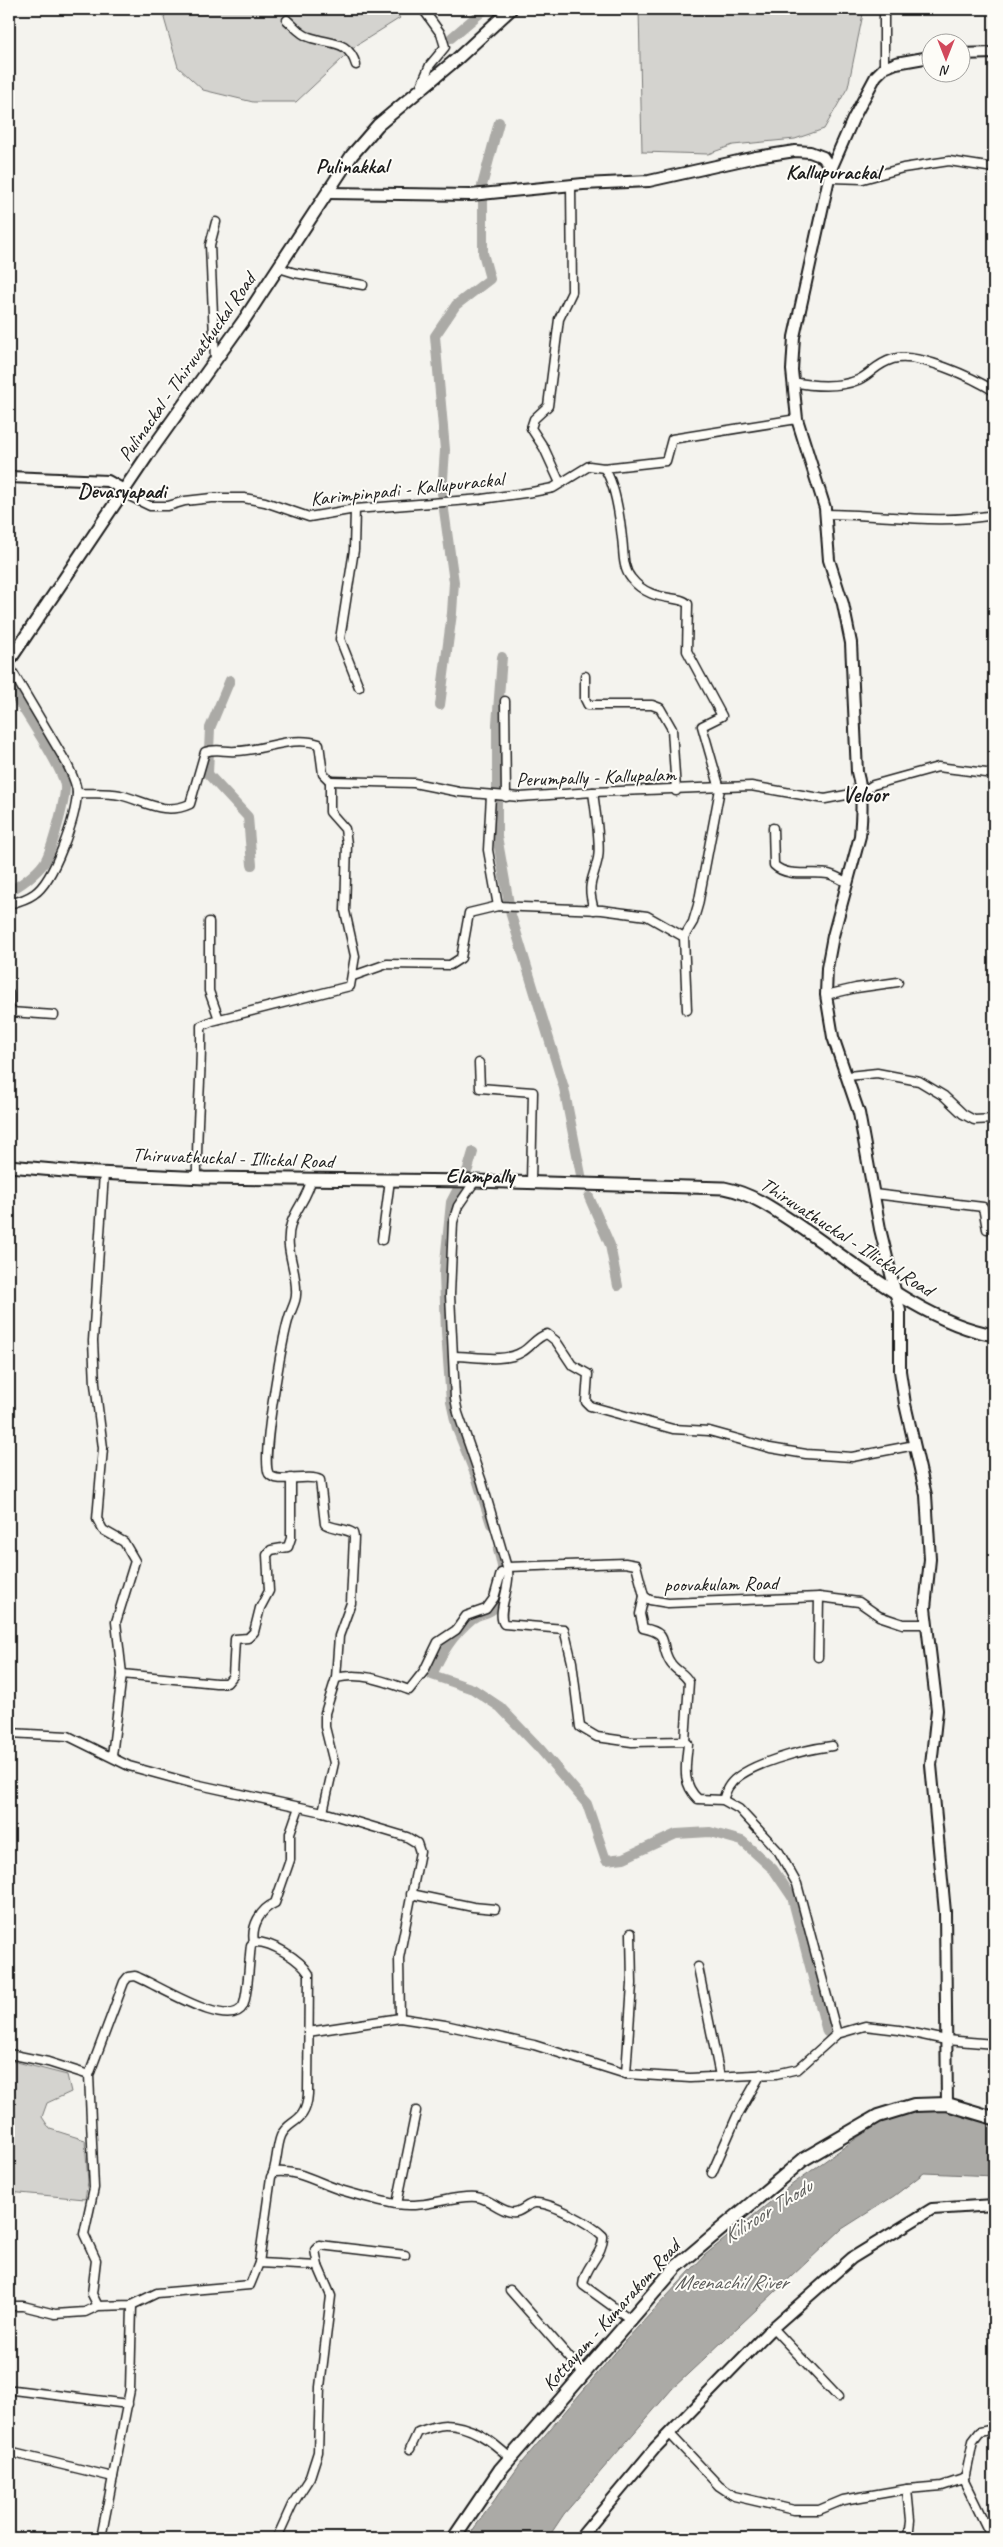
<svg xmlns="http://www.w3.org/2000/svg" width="1003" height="2547" font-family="Caveat,sans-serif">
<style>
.green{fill:#d4d3cf;stroke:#787876}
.water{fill:#abaaa6;stroke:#72716f}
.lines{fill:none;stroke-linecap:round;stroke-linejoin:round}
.canal{stroke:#abaaa6;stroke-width:10}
.minor-casing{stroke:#1c1c1c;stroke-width:11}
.tertiary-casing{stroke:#1c1c1c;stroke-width:14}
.secondary-casing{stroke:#1c1c1c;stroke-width:15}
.primary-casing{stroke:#1c1c1c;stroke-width:16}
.minor{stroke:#fdfcf7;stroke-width:8}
.tertiary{stroke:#fdfcf7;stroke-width:10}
.secondary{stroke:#fdfcf7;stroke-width:11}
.primary{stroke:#fdfcf7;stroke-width:12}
.labels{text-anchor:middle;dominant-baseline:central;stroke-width:4;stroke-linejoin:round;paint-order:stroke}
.street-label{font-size:20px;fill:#1c1c1c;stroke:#fdfcf7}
.neighbourhood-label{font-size:21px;font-weight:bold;fill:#1c1c1c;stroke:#fdfcf7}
.water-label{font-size:21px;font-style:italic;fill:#5c5c5a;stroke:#fdfcf7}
.quarter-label{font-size:22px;font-weight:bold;fill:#1c1c1c;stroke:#fdfcf7}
</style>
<rect width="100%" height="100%" fill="#f4f3ee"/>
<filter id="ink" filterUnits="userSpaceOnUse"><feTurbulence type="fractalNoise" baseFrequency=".02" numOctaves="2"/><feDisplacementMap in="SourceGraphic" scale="10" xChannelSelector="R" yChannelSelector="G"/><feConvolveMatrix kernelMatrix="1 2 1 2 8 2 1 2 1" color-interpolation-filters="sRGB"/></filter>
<g filter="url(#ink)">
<g class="green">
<polygon points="167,9 393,9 400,18 357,45 296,102 253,102 203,90 178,67 164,18"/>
<polygon points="639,9 864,9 848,87 824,129 795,139 733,145 708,154 642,152"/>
<polygon points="9,2060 67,2075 71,2092 47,2103 42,2117 50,2129 85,2140 88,2182 85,2199 9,2192"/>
</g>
<polygon class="water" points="934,2105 994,2124 994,2176 924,2173 894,2196 842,2229 672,2389 564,2514 548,2538 467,2538 522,2462 626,2340 705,2255 790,2186 889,2115"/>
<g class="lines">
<g class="canal">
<polyline points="451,38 485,9"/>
<polyline points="482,186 499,122"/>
<polyline points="442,494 445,450 435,336 456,305 490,279 483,253 483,202"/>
<polyline points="502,657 497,724 497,836 511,915 564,1088 582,1180"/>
<polyline points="230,680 210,728 208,774 248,817 252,865"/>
<path d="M9,687C21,706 63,767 65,786C66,798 51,853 44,863C37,873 20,886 9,891"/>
<polyline points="440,705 452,613 454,582 444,510"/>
<polyline points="473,1152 468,1169 451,1202 444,1273 446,1332 451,1402 457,1429 477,1479 491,1524"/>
<polyline points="589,1197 610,1245 618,1286"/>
<path d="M498,1550C503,1566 509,1596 493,1609C487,1614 478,1614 472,1619C453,1635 442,1652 432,1675L473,1689L500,1707L541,1750L587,1804L606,1860L624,1858L676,1834L710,1832L742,1841L773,1869L792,1897L827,2032"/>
</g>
<g class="minor-casing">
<g id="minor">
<polyline points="884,9 884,68"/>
<path d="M287,20C294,26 301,35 309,37C331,45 348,39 356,65"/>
<polyline points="420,88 430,65 445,47 441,34 423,9"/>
<polyline points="831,178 863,179 903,168 949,161 994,168"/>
<polyline points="279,268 295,273 363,285"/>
<polyline points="215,360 210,245 216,222"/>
<path d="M793,382C812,386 839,388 858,380C871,374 876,364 893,359C918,352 974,378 994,391"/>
<path d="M604,468C615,483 620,519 622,538C624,551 622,567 631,578C651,604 679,594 688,604L687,651L722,716L702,726L720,789L698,905L693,922L684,937L687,1010"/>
<polyline points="560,483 544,448 531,428 534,419 548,406 559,319 572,292 571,185"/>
<polyline points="123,493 150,506 168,506 185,501 212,498 244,498 265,502 309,517 355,509 482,499 532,492 553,488 589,466 604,468 666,461 672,439 797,419"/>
<polyline points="355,509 354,550 340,639 359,687"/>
<path d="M825,514C881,514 938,525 994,515"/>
<path d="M9,666L67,764C71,773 77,783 77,793C76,817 54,881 34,894C27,899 17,902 9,904"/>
<polyline points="585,676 585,699 588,705 652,705 660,708 672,729 676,791"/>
<polyline points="505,701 506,797"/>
<polyline points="330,781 414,783 459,792 520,797 593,792 751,786 825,799 862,792 873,785 938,767 994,774"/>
<path d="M593,792C595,809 601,843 598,858C593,882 586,882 594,910"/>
<path d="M77,793C91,794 106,792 120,795C145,801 164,816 190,804L205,752C217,748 225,752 236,751C263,751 292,735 319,744L323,774L330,781"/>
<polyline points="491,795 488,850 498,906"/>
<path d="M773,828L774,865C787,878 812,871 828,874C834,875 840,879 846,882"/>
<polyline points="209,922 209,991 219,1019"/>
<polyline points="353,976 387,964 450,965 461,958 469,913 498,906 602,910 647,916 684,937"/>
<polyline points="9,994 9,1020"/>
<polyline points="826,995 856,988 898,982"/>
<polyline points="10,1012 54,1015"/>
<polyline points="479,1063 480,1088 533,1092 531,1182"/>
<polyline points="848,1076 877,1073 919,1081 944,1096 963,1114 974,1120 994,1119"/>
<polyline points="104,1173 93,1341 95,1384 103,1448 97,1519 103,1530 124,1542 135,1561 116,1622 122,1674 112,1756"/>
<path d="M197,1177C196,1127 202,1077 201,1026L212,1021L350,986L355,956L345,911L347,844L345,829L330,812V781"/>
<path d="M311,1180C308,1197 296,1208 291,1224C283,1249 298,1271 296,1295C296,1302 291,1310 289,1317C283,1337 260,1460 269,1474C277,1485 308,1473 320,1480L325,1524C334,1529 344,1528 353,1533L354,1537L351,1603L339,1636L336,1678L325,1713V1727L334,1763L323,1812"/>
<path d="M475,1181L458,1206L453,1222L450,1295L455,1398L458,1413L482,1482L508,1571C511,1587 496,1613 504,1624L564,1629L572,1662L580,1727L597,1737L632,1742L685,1741L688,1744C686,1765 681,1783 698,1799L723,1800L739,1809L779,1852L797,1884L837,2034"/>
<polyline points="874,1194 983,1207 987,1229"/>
<polyline points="382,1240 390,1180"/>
<path d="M454,1356C474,1356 504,1363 522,1352C531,1347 536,1337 547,1334L556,1341L572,1365L588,1374L586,1402L590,1406L673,1429L709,1431L770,1448L806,1454L852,1457L915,1445"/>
<polyline points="507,1567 625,1563 636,1565 644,1596 650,1600 668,1603 819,1597 859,1602 879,1616 903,1624 926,1624"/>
<path d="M644,1596L640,1614L643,1628C672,1634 658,1643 670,1662C675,1671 684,1672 689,1682L685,1741"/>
<polyline points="818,1657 819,1597"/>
<polyline points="122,1674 216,1683 227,1683 233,1676 235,1639 248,1638 254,1632 260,1608 269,1591 267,1555 271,1550 288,1547 291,1538 291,1478"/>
<path d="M336,1678C363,1672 384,1681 409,1690L424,1671L438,1642L456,1630L466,1616L486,1609L494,1598L501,1573L508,1571"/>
<polyline points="9,1733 68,1736 129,1766 195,1784 323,1812 407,1837 417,1843 420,1852 399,1958 400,2018"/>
<path d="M723,1800C725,1795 726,1790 729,1786C743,1764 807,1749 832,1746"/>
<polyline points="411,1894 473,1907 495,1909"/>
<path d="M254,1942C251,1927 260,1909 275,1903L290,1860V1833L299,1807"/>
<polyline points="698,1967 720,2076"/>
<polyline points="308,2032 400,2018 445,2025 534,2045 626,2074 690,2078 776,2074 798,2069 837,2034 865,2026 899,2030 946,2040 994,2044"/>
<polyline points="9,2054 48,2062 89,2075"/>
<polyline points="626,2074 632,1984 631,1933"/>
<path d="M275,2172C299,2169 321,2185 344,2191C361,2196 379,2201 396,2204C426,2209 450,2195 476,2197C489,2198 498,2210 511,2212C520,2214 526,2204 535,2203C551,2202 591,2224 603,2236C604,2254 584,2267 583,2285L630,2319"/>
<polyline points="712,2173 737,2116 761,2074"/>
<polyline points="397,2204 416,2111"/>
<polyline points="259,2263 318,2266 331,2296 320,2387 318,2452 310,2477 292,2505 277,2538"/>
<polyline points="318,2266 315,2250 320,2245 405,2255"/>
<polyline points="510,2290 583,2373"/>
<path d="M9,2306H23L55,2314L85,2312L98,2306L132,2305L157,2293L250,2285L259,2263L271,2177C277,2169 276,2148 281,2136C288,2119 306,2125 308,2094L309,1974C300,1959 271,1941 254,1942L251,1945C249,1959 248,1996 243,2006C229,2032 155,1983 135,1976L128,1977L124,1982L89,2075L94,2188L84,2234L96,2260L92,2294L98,2306"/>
<polyline points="773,2328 838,2397"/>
<polyline points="14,2390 128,2404"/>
<polyline points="670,2434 719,2486 734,2496 794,2510 819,2510 843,2500 907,2489 942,2486 963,2479 966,2475 973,2441 980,2432 994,2429"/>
<path d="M410,2449L418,2432C426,2429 437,2425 445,2425C471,2425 492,2441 510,2458"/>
<polyline points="9,2452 113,2477"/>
<polyline points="963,2479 992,2538"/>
<polyline points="907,2489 910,2520 908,2538"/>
<polyline points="101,2538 130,2390 132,2305"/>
</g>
</g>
<g class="tertiary-casing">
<g id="tertiary">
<polyline points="960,54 994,53"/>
<path d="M930,57L896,63L884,68L876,76L853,119L831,169L794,337L792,370L797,419L825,508L829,560L843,604L851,643L857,772C863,794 862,813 860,836L833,936L827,968L826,995L833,1037L859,1113L880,1229L900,1311V1371L905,1404L926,1495L930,1559L925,1608L937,1710L931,1765L945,1912L947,2104"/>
<polyline points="328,193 471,195 583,184 649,181 756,157 795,151 810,152 823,157 831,169"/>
<polyline points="9,477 108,481 124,490"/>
<polyline points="580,2538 655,2448 768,2332 852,2258 932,2209 994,2205"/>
</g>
</g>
<g class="secondary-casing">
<g id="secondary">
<polyline points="9,661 147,456 244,320 352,155 378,125 458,58 511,9"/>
<path d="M9,1166L76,1172L204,1178L475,1181L724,1188C755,1194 779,1213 805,1230C860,1268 928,1324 994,1335"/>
</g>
</g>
<g class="primary-casing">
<polyline id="primary" points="454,2538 500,2470 676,2267 804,2159 878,2116 914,2105 947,2104 994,2118"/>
</g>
<use href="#minor" class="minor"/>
<use href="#tertiary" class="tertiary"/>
<use href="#secondary" class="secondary"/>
<use href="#primary" class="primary"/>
</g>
</g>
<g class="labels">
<g class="street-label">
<text transform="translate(187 367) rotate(-55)">Pulinackal - Thiruvathuckal Road</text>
<text transform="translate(407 489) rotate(-6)">Karimpinpadi - Kallupurackal</text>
<text transform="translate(596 777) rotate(-2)">Perumpally - Kallupalam</text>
<text transform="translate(233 1158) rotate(2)">Thiruvathuckal - Illickal Road</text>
<text transform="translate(847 1237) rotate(33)">Thiruvathuckal - Illickal Road</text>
<text transform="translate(721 1584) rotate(-1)">poovakulam Road</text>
<text transform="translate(611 2315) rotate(-48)">Kottayam - Kumarakom Road</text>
</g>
<g class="neighbourhood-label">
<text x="352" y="166">Pulinakkal</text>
<text x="833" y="172">Kallupurackal</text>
<text x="122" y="491">Devasyapadi</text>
<text x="480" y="1176">Elampally</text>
</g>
<g class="water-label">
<text transform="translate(767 2211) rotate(-32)">Kiliroor Thodu</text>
<text x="731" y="2282">Meenachil River</text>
</g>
<g class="quarter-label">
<text x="865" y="795">Veloor</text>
</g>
</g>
<rect width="1003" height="2547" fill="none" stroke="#fdfcf7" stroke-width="30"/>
<rect x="15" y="15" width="973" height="2517" fill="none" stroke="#1c1c1c" stroke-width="2" filter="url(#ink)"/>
<g transform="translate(946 58) rotate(180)"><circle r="24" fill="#fdfcf7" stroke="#a3a29f"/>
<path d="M0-4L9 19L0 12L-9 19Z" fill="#d1495b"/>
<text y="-8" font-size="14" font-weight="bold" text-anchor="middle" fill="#1c1c1c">N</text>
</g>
</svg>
